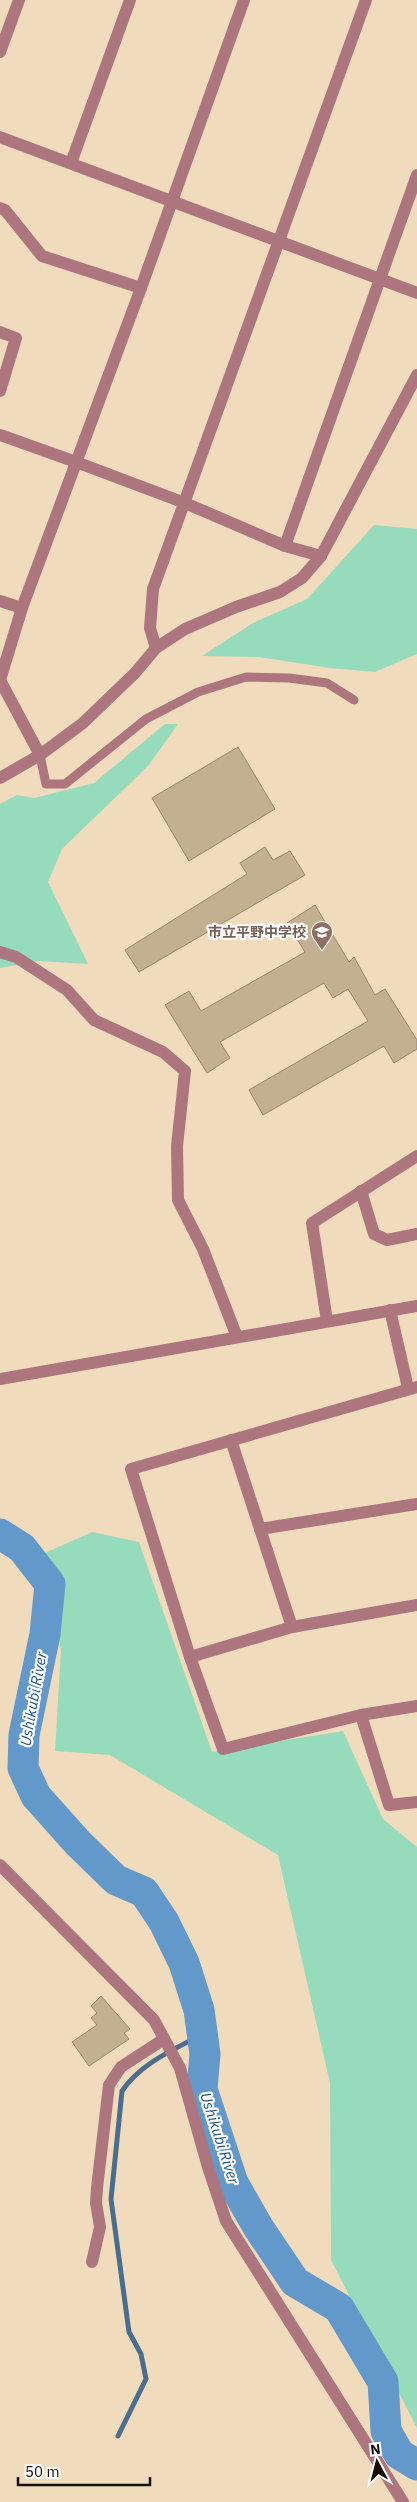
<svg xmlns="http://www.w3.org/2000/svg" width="417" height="2502" font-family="'IBM Plex Sans','Noto Sans JP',sans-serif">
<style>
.green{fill:#96dbbb}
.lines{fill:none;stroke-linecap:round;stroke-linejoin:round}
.stream{stroke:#4b6e8f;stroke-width:5}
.river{stroke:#6398cb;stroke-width:31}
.building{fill:#c3b091;stroke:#988669}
.service{stroke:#ad767e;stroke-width:9}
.minor{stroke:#ad767e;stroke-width:12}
.tertiary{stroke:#ad767e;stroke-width:12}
.labels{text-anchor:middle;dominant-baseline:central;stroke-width:4.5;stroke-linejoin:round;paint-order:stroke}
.education-label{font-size:14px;font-weight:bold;fill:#785e54;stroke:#fff;text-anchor:end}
.water-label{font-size:15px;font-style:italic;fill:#1c5587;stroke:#fff}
</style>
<rect width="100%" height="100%" fill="#f0dcbc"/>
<g class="green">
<polygon points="374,525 417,529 417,654 375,672 330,668 259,657 202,656 253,623 307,599"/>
<polygon points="165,724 178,724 148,766 62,849 48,882 88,964 39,961 0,968 0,804 17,795 34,798 94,783"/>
<polygon points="92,1532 139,1542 212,1752 343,1731 383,1819 417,1847 417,2428 331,2260 330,2083 278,1855 110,1755 55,1751 61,1649 38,1556"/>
</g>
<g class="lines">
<path class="stream" d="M118,2436L146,2379L141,2354L129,2332L111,2199L122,2091C141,2063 173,2050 203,2034"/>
<polyline class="river" points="0,1534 22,1548 50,1584 45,1634 24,1735 23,1768 36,1796 78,1843 116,1880 144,1892 164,1922 184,1963 199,2010 205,2054 202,2089 233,2183 258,2227 295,2282 339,2308 383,2382 386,2431 399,2454 417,2465"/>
</g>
<g class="building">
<polygon points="238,747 275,809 189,861 152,798"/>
<polygon points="265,847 273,860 290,851 305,875 139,972 125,950 247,874 240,863"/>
<polygon points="315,905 349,962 354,957 375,995 385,989 417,1040 417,1049 394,1063 384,1046 263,1115 249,1090 368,1021 348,989 333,998 324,983 220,1042 230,1058 207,1073 165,1005 189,991 201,1011 305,952 287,923"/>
<polygon points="101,1996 130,2029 124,2033 129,2039 89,2066 72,2042 97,2025 91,2018 97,2013 91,2006"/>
</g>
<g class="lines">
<polyline class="service" points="40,755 46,784 65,784 146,719 198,692 246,677 289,678 327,683 354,700"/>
<g class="minor">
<polyline points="0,52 19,0"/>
<polyline points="0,137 417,293"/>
<polyline points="71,163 130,0"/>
<polyline points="0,208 5,210 42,256 141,288"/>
<polyline points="0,332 16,338 0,391"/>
<polyline points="76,462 185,503 285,546 321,556"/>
<polyline points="285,546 417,175"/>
<polyline points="0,601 22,608"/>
<polyline points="156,648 150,628 153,589 366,0"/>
<polyline points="0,680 40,755"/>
<polyline points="0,952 16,957 67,990 94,1020 163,1052 185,1071 177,1146 178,1200 203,1249 237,1337"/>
<polyline points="361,1191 374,1234 387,1240 417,1234"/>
<polyline points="390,1310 408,1388"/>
<polyline points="327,1321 312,1223 417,1156"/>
<polyline points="417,1387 131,1469 190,1657 223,1749 361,1715 417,1706"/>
<polyline points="231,1440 292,1627"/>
<polyline points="260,1529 417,1504"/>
<polyline points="190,1657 292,1627 417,1605"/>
<polyline points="361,1715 389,1805 417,1802"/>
<polyline points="92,2262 100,2227 96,2203 97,2188 109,2085 121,2067 164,2039"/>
</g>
<g class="tertiary">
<polyline points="0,435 76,462"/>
<polyline points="0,680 22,608 141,288 244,0"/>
<polyline points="0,778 40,755 83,723 135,673 156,648 185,629 236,607 280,592 302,578 321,556 417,375"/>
<polyline points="0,1379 417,1306"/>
<polyline points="0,1865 154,2020 180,2068 208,2167 226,2221 403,2502"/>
</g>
</g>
<defs>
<g id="school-pin" transform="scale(1.125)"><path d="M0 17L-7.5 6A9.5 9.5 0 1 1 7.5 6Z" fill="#8d6e63" stroke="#fff"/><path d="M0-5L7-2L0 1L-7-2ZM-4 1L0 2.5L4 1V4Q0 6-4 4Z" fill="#fff"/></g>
</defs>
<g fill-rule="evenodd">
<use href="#school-pin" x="322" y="932"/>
</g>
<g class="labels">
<g class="education-label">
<text x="306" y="932">市立平野中学校</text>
</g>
<g class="water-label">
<text transform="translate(33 1699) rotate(-80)">Ushikubi River</text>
<text transform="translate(220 2138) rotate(72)">Ushikubi River</text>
</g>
</g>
<g transform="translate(377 2462) rotate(353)" stroke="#ffffff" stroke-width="4" paint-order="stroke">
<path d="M0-4L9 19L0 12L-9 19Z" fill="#130d03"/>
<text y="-8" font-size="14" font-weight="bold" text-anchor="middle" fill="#130d03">N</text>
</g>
<path d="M18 2477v8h132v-8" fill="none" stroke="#130d03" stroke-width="2.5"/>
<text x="25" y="2477" font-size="15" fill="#130d03" stroke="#ffffff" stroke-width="4" paint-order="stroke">50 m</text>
</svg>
